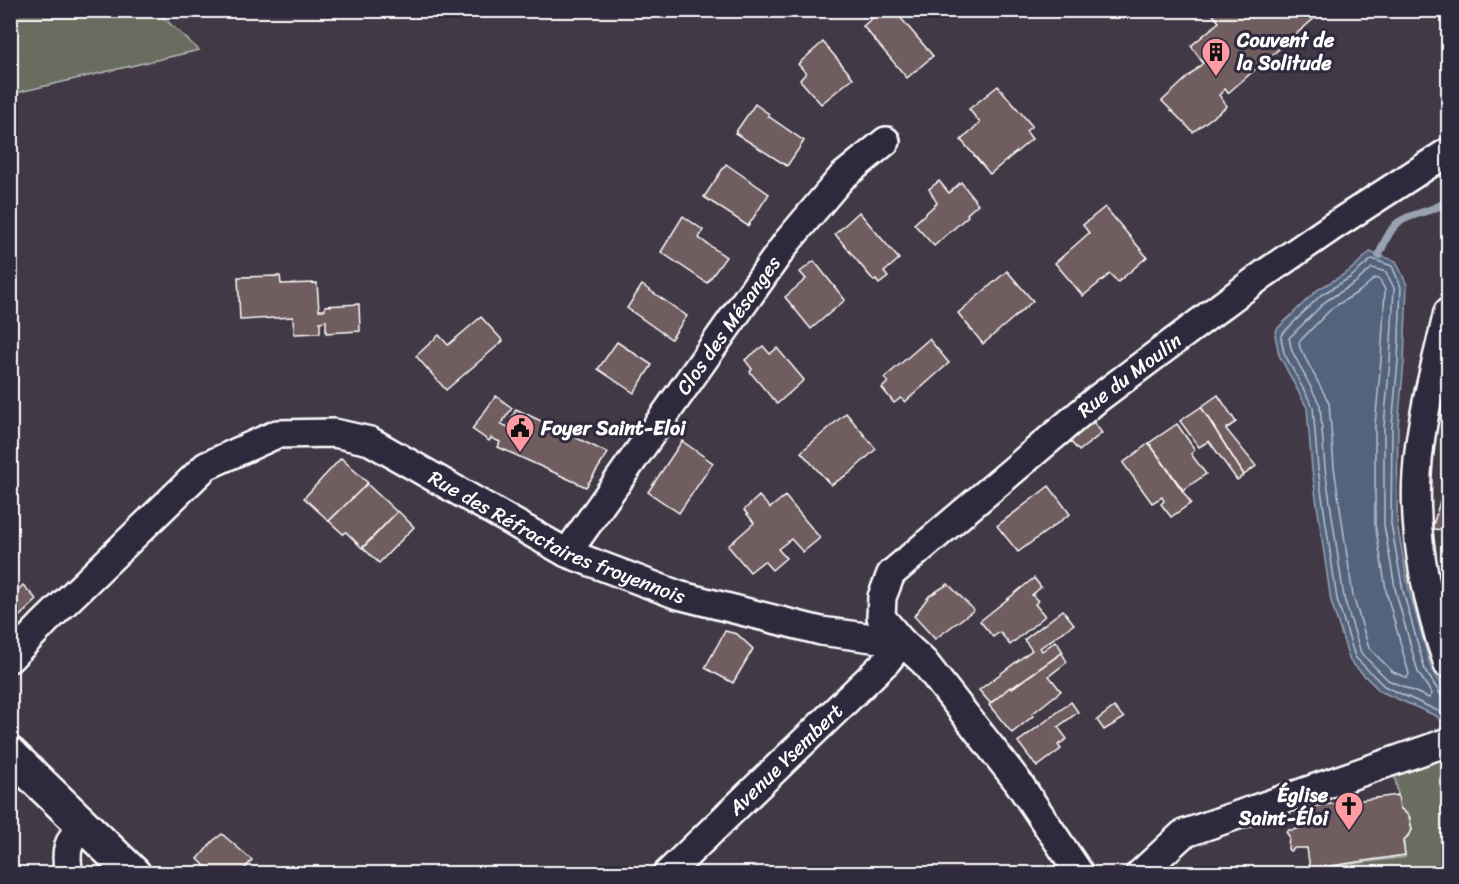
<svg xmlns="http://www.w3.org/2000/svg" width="1459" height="884" font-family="Sriracha,sans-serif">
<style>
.green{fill:#676d60;stroke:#b3b6b0;stroke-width:1.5}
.water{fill:#53647d;stroke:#98a2b1;stroke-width:1.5}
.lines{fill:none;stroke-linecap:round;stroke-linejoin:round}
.shore{stroke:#bac1cb;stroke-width:1.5}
.stream{stroke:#98a2b1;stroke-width:8}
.building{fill:#705d5e;stroke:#fff;stroke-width:1.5}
.minor-casing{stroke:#fff;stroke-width:32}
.major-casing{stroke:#fff;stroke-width:38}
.minor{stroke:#2f2a3d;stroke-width:27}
.major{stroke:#2f2a3d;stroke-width:33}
.labels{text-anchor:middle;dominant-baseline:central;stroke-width:6;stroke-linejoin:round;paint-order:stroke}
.poi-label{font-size:20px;font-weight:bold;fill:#fff;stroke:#2f2a3d;text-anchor:start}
.street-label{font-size:20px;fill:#fff;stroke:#2f2a3d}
</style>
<rect width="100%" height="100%" fill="#423947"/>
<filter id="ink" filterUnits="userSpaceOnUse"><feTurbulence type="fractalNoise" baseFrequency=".0167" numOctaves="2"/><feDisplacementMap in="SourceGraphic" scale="12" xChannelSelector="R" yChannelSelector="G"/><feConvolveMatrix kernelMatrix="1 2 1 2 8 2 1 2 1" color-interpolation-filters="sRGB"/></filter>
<g filter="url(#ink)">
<g class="green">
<polygon points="10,11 156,11 199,50 11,94"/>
<polygon points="1448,748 1448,873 1312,874 1311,869 1405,857 1404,842 1412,830 1410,817 1400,808 1394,771"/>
</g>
<polygon class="water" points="1370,252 1396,261 1407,285 1404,362 1398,426 1397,523 1409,590 1431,668 1448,694 1448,726 1436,716 1380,691 1350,661 1331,601 1312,470 1307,408 1279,355 1275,335 1277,329 1317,290 1348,272"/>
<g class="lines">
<g class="shore">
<polygon points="1372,268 1386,272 1394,288 1390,361 1384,426 1384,525 1396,593 1418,672 1432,694 1429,698 1388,680 1361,653 1344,598 1325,468 1320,405 1292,351 1289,338 1326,301 1355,283"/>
<polygon points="1375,278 1380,280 1385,290 1381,360 1375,425 1375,524 1387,595 1409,674 1407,678 1393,672 1369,648 1353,596 1334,467 1329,403 1300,348 1299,342 1332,308 1360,291"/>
<polyline points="1448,697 1441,695 1425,670 1403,591 1391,524 1392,426 1398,361 1401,287 1392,266 1372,259 1351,277 1321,295 1283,333 1281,337 1284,353 1313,407 1318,469 1337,599 1355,657 1384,686 1438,711 1448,718"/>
</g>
<path class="stream" d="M1379,255C1383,245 1390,228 1399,222C1414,212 1433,212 1448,201"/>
</g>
<g class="building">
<polygon points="882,10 894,10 933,56 907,78 863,26"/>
<polygon points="1209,10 1324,10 1228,93 1225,89 1219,95 1227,106 1193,132 1162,101 1203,63 1191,46 1219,22"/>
<polygon points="823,42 853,78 821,104 800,80 806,73 798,64"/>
<polygon points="998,86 1032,126 1026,131 1032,139 990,174 961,140 980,123 969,109"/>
<polygon points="755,104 769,114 768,116 804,141 787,166 735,133"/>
<polygon points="726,164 769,194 748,226 704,197"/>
<polygon points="939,181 949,193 961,182 978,204 967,214 968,216 934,246 914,224 937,203 929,189"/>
<polygon points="1105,207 1147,257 1118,282 1110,274 1083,296 1055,263 1089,233 1083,225"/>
<polygon points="859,212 899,259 884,272 888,277 879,284 876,280 874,281 835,234"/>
<polygon points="683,216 703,230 699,238 726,257 707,283 661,252"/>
<polygon points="814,261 845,300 811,329 785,297 806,279 800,272"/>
<polygon points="1007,271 1033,301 983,344 958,313"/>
<polygon points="280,276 281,284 317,283 319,310 325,310 325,306 359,304 360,331 326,333 326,321 320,322 320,333 294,334 293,317 240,320 238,277"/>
<polygon points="642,285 687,316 671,339 627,308"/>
<polygon points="481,317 503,341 446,390 416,356 439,335 448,345"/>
<polygon points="929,339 949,363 905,402 901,398 894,403 882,388 888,382 884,378"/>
<polygon points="617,342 652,365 634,393 598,369"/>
<polygon points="763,346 770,354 777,348 804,380 777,404 750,372 752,369 745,360"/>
<polygon points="1218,395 1236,422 1226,429 1256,466 1244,475 1201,407"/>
<polygon points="496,396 512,408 501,424 508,427 516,409 608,453 586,487 498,447 500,442 491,438 489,441 472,429"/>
<polygon points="1201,407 1244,475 1237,480 1209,441 1199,447 1180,421"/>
<polygon points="846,413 876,449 850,473 831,485 801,452"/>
<polygon points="1092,420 1102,433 1079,451 1069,440"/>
<polygon points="1177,424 1195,450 1191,454 1206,474 1183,490 1149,443"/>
<polygon points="682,441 713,463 679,513 648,492"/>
<polygon points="1149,443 1191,503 1171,517 1161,504 1164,501 1162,497 1152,503 1123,463"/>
<polygon points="341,458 368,483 329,521 304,498"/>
<polygon points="367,484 397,512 362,548 346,532 343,534 329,521"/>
<polygon points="1049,486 1070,514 1018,552 997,526"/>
<polygon points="1442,494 1448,494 1448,530 1432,529"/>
<polygon points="759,496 770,508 785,496 820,538 803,552 791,539 778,549 786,558 772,570 764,561 750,572 728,546 754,523 744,510"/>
<polygon points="398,511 414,527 379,563 363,548"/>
<polygon points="1034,578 1041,587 1032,595 1038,601 1035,604 1045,616 1010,645 1000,632 993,637 980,621"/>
<polygon points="948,584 974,610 935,639 914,616 929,596"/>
<polygon points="23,585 37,600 10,625 10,598"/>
<polygon points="1063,610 1074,624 1040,648 1042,651 1056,641 1063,652 990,703 979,690 1032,650 1024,640"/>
<polygon points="725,631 737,634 753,649 733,683 705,668"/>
<polygon points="1062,653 1067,662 1049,676 1061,691 1032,714 1033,716 1012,733 989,705 1010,687 1011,689"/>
<polygon points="1071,702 1078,712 1058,727 1067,739 1058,745 1061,749 1037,767 1018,742"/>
<polygon points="1114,707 1124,718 1104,730 1097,720"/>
<polygon points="1398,795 1400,808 1409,816 1412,830 1403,842 1405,855 1310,869 1307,848 1295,848 1290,851 1288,849 1289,836 1286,832 1288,830 1293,830 1305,827 1302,808"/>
<polygon points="222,834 252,860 240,874 213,874 198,859 213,841"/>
</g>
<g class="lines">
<g class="minor-casing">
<g id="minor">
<path d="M1448,312C1436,365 1420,419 1417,474C1413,538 1427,603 1448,664"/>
<path id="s1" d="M567,553L787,242L842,177L886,141"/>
<path id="s2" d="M10,658L45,622L206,466L277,434L334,433L370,441L567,553L678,595L821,631L902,642"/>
<path d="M69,874C64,850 68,842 82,824"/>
<path id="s3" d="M667,874L887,661L902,642"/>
<path id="s4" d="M1080,874L1018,782L924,662L902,642L881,617L882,597L891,574L1097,399L1264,274L1332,227L1448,152"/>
<polyline points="1140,874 1183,834 1448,742"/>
</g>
</g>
<g class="major-casing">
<polyline id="major" points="10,754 134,874"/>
</g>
<use href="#minor" class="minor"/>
<use href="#major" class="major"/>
</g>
</g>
<defs>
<g id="building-pin" transform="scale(1.5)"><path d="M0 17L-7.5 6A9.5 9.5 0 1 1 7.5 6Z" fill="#ff9aa2" stroke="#2f2a3d"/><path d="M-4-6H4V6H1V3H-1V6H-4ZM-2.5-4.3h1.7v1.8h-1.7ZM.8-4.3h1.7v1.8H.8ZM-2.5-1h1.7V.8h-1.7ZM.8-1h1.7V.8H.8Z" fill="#111"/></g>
<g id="civic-pin" transform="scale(1.5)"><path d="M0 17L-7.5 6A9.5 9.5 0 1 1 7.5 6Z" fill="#ff9aa2" stroke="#2f2a3d"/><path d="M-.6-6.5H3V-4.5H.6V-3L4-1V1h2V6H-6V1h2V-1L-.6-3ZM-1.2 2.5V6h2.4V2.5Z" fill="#111"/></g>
<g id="church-pin" transform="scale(1.5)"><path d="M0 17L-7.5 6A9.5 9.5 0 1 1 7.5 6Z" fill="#ff9aa2" stroke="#2f2a3d"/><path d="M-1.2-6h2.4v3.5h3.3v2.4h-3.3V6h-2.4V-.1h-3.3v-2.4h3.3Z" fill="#111"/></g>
</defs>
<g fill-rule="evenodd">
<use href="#building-pin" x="1216" y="52"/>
<use href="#civic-pin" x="520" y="428"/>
<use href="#church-pin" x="1349" y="806"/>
</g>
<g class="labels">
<g class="poi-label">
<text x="1237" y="40">Couvent de<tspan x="1237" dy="23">la Solitude</tspan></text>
<text x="541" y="428">Foyer Saint-Eloi</text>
<text x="1328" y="795" text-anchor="end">Église<tspan x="1328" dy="23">Saint-Éloi</tspan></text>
</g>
<g class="street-label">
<text stroke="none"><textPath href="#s1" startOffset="279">Clos des Mésanges</textPath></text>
<text stroke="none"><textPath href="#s4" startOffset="681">Rue du Moulin</textPath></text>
<text stroke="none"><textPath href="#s2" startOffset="657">Rue des Réfractaires froyennois</textPath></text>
<text stroke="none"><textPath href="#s3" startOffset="165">Avenue Ysembert</textPath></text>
</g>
</g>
<rect width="1459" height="884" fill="none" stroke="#2f2a3d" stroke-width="36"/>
<rect x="18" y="18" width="1423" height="848" fill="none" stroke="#fff" stroke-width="2" filter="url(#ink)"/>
</svg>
